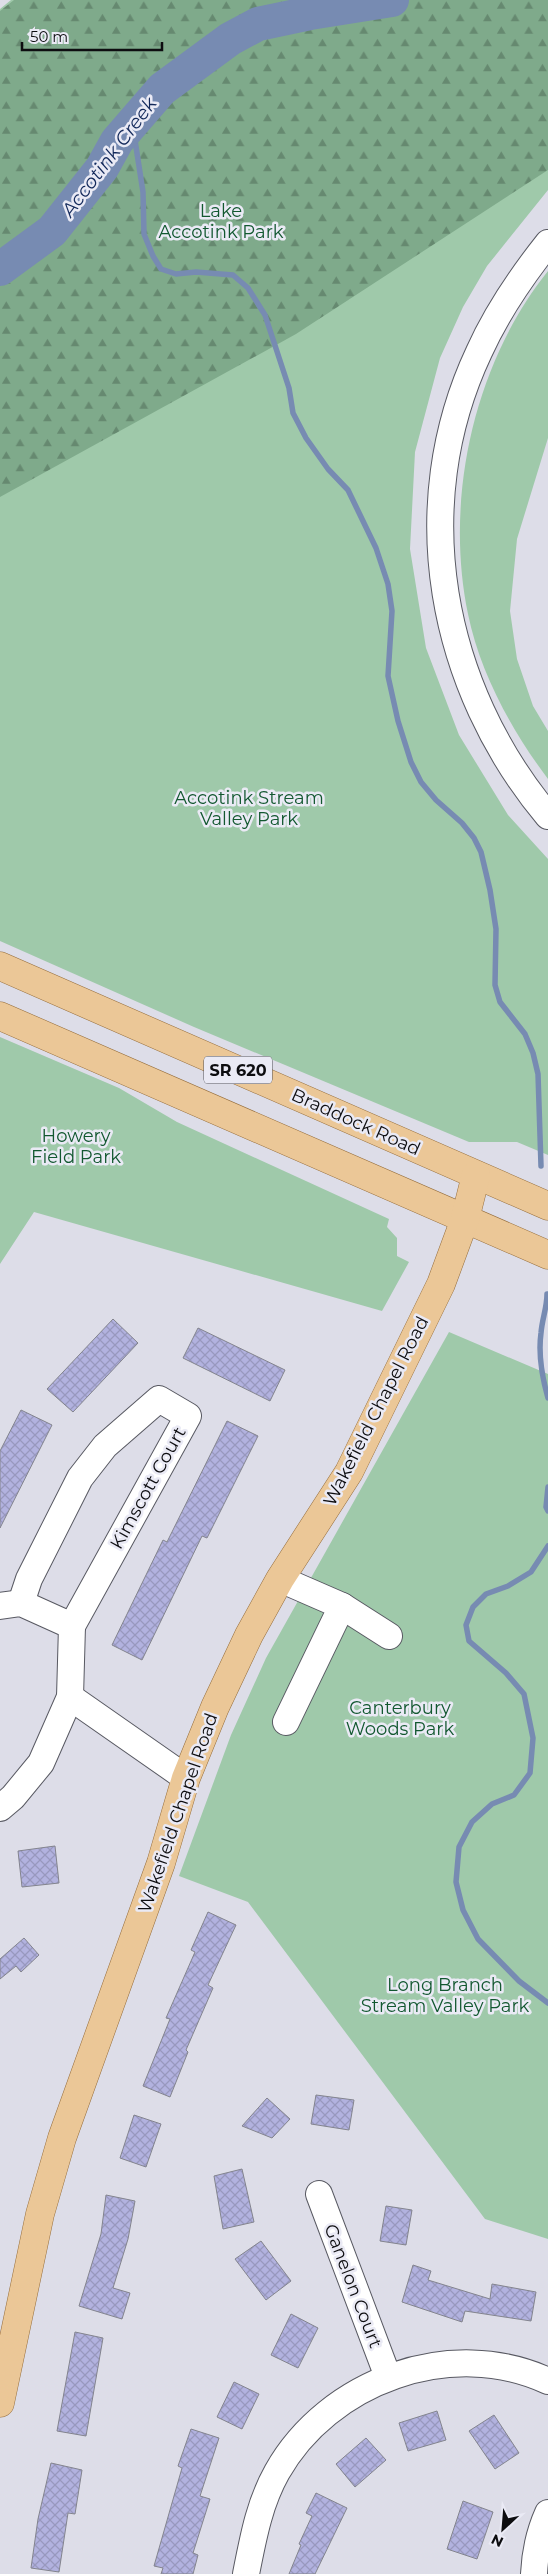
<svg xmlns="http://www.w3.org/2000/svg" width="548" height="2574" font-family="Montserrat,sans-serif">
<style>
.green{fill:#9fc9aa}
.forest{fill:url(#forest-firs)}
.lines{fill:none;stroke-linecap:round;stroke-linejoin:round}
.stream{stroke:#778bb2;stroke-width:5.5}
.river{stroke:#778bb2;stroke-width:34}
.building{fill:url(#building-cross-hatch);stroke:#83848e}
.minor-casing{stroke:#585962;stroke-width:28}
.major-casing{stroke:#956d3b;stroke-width:29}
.minor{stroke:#fff;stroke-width:26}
.major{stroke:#ebc797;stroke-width:28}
.labels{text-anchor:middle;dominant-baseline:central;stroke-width:5;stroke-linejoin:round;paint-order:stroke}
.shield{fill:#eaeaf5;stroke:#4f4f55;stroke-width:1}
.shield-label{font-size:16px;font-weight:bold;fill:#0d0d10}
.park-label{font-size:18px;fill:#125830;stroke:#eaeaf5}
.street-label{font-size:18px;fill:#0d0d10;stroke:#eaeaf5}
.water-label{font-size:19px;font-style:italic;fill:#12285a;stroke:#eaeaf5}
</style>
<defs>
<pattern id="forest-firs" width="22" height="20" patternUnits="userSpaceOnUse" patternTransform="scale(1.25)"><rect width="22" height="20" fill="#7faa8b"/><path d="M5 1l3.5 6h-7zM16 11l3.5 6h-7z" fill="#668970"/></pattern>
<pattern id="building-cross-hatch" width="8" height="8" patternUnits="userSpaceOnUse" patternTransform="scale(1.25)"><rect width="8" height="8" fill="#b2b2df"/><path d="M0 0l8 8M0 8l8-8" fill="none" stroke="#9898be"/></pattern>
</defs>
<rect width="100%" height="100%" fill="#dddde8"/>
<g class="green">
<polygon points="11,0 548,0 548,190 487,266 463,307 440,358 415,452 410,549 426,648 459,735 508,815 548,859 548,1155 517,1142 469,1142 194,1027 0,941 0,9"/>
<path d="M548,271V438L517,539L510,611L517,659L533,706L548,731V779C512,731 480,673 468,614C444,499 474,363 548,271Z"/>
<polygon points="0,1037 119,1088 177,1122 389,1219 387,1227 397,1238 397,1256 409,1262 382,1311 34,1212 0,1264"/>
<polygon points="449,1332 548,1374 548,2239 485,2219 248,1902 179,1876 231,1735 266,1658"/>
</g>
<polygon class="forest" points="14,0 548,0 548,170 296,334 0,497 0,11"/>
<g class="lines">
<g class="stream">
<polyline points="132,121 143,192 144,234 153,256 161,269 176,274 196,272 233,275 248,288 265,315 289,388 293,413 306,438 328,469 348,490 376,548 388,584 392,611 388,676 398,721 411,762 421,782 436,800 462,823 474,838 481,852 490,890 496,929 495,985 500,1002 525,1034 533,1053 538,1074 541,1166"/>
<path d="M547,1294C547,1308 542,1319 541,1333C538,1355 542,1377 548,1398"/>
<polyline points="548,1487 546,1507 548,1511"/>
<polyline points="548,1546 531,1572 508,1586 486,1594 473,1607 466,1625 469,1641 506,1673 524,1694 533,1738 530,1773 514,1795 492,1804 472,1822 459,1847 456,1882 463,1910 478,1939 519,1981 548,2003"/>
</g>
<polyline class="river" points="0,269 52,231 102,168 117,141 162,89 230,39 258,24 310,13 392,0"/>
</g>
<g class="building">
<polygon points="113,1319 138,1343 73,1412 47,1389"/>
<polygon points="198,1328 285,1370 270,1401 183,1358"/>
<polygon points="21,1410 52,1425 0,1528 0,1451"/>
<polygon points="227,1421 258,1436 207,1538 202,1536 142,1660 112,1645 163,1540 167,1542"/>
<polygon points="55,1846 59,1883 22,1887 18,1851"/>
<polygon points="208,1912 236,1925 208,1985 213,1988 186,2050 188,2052 170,2097 143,2086 170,2019 166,2018 195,1952 191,1950"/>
<polygon points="24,1938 39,1955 21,1972 16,1966 0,1979 0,1959"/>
<polygon points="316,2095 354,2100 349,2130 311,2124"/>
<polygon points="267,2098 290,2119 272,2138 242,2126"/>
<polygon points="134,2115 161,2124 146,2167 120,2158"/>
<polygon points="242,2169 254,2222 223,2229 214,2176"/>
<polygon points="106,2195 135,2201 128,2239 113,2288 130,2293 122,2319 79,2306 101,2234"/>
<polygon points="386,2206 412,2210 406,2245 380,2241"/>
<polygon points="261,2241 291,2281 266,2300 235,2259"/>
<polygon points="413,2265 431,2271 428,2280 490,2299 492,2284 536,2292 531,2321 465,2311 462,2322 402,2302"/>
<polygon points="291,2314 318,2328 298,2368 271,2355"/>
<polygon points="75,2332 103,2338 86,2436 57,2431"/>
<polygon points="234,2382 259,2394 242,2429 217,2417"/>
<polygon points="437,2411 446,2440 408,2451 399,2423"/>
<polygon points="494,2415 519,2453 495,2469 469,2431"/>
<polygon points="191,2429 219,2438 200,2496 210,2499 193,2553 198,2555 193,2574 161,2574 163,2568 154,2566 182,2468 178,2466"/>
<polygon points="366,2438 386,2460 355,2487 336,2464"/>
<polygon points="51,2463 82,2470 75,2514 68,2513 59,2572 31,2568 38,2519"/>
<polygon points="316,2493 347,2508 315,2574 289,2574 301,2545 299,2544 312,2516 306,2513"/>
<polygon points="463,2501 493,2512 477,2559 447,2549"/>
</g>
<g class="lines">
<g class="minor-casing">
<g id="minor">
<path d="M548,243C521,277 497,312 479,352C406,507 440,687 548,816"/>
<polyline points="280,1579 342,1606 286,1722"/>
<polyline points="21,1603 29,1579 80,1478 105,1446 159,1399 188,1416 72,1626"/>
<polyline points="0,1606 21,1603 72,1626 70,1697 41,1763 13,1797 0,1808"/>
<polyline points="342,1606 389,1636"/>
<polyline points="70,1697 186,1778"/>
<polyline points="319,2194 388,2377"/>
<path d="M246,2574C253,2539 259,2504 277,2472C328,2381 451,2336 548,2381"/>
<path d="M534,2574C535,2552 539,2533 548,2513"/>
</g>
</g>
<g class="major-casing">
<g id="major">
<polyline points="0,966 548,1206"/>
<polyline points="0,1016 548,1255"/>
<polyline points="0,2403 40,2214 62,2138 161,1863 186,1778 215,1707 249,1635 280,1579 349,1472 441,1284 465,1219 476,1175"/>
</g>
</g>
<use href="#minor" class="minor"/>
<use href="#major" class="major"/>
</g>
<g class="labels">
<rect class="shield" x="204" y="1056.5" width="68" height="27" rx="4"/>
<g class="shield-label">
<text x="238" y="1070">SR 620</text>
</g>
<g class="park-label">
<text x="221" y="211">Lake<tspan x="221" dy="21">Accotink Park</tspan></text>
<text x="249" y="798">Accotink Stream<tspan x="249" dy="21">Valley Park</tspan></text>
<text x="76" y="1136">Howery<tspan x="76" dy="21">Field Park</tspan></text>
<text x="400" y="1708">Canterbury<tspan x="400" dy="21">Woods Park</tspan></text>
<text x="445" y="1985">Long Branch<tspan x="445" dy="21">Stream Valley Park</tspan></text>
</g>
<g class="street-label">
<text transform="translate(356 1122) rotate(24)">Braddock Road</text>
<text transform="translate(376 1411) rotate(-63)">Wakefield Chapel Road</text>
<text transform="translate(148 1488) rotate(-61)">Kimscott Court</text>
<text transform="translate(178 1813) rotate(-71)">Wakefield Chapel Road</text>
<text transform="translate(353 2286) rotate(69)">Ganelon Court</text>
</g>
<g class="water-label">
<text transform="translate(109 157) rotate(-53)">Accotink Creek</text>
</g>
</g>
<g transform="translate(503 2529) rotate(206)" stroke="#eaeaf5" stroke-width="4" paint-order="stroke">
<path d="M0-4L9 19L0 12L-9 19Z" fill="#0d0d10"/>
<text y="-8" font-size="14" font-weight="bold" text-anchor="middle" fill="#0d0d10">N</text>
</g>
<path d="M22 42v8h140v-8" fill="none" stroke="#0d0d10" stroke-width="2.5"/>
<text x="30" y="42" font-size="15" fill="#0d0d10" stroke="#eaeaf5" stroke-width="4" paint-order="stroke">50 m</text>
</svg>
